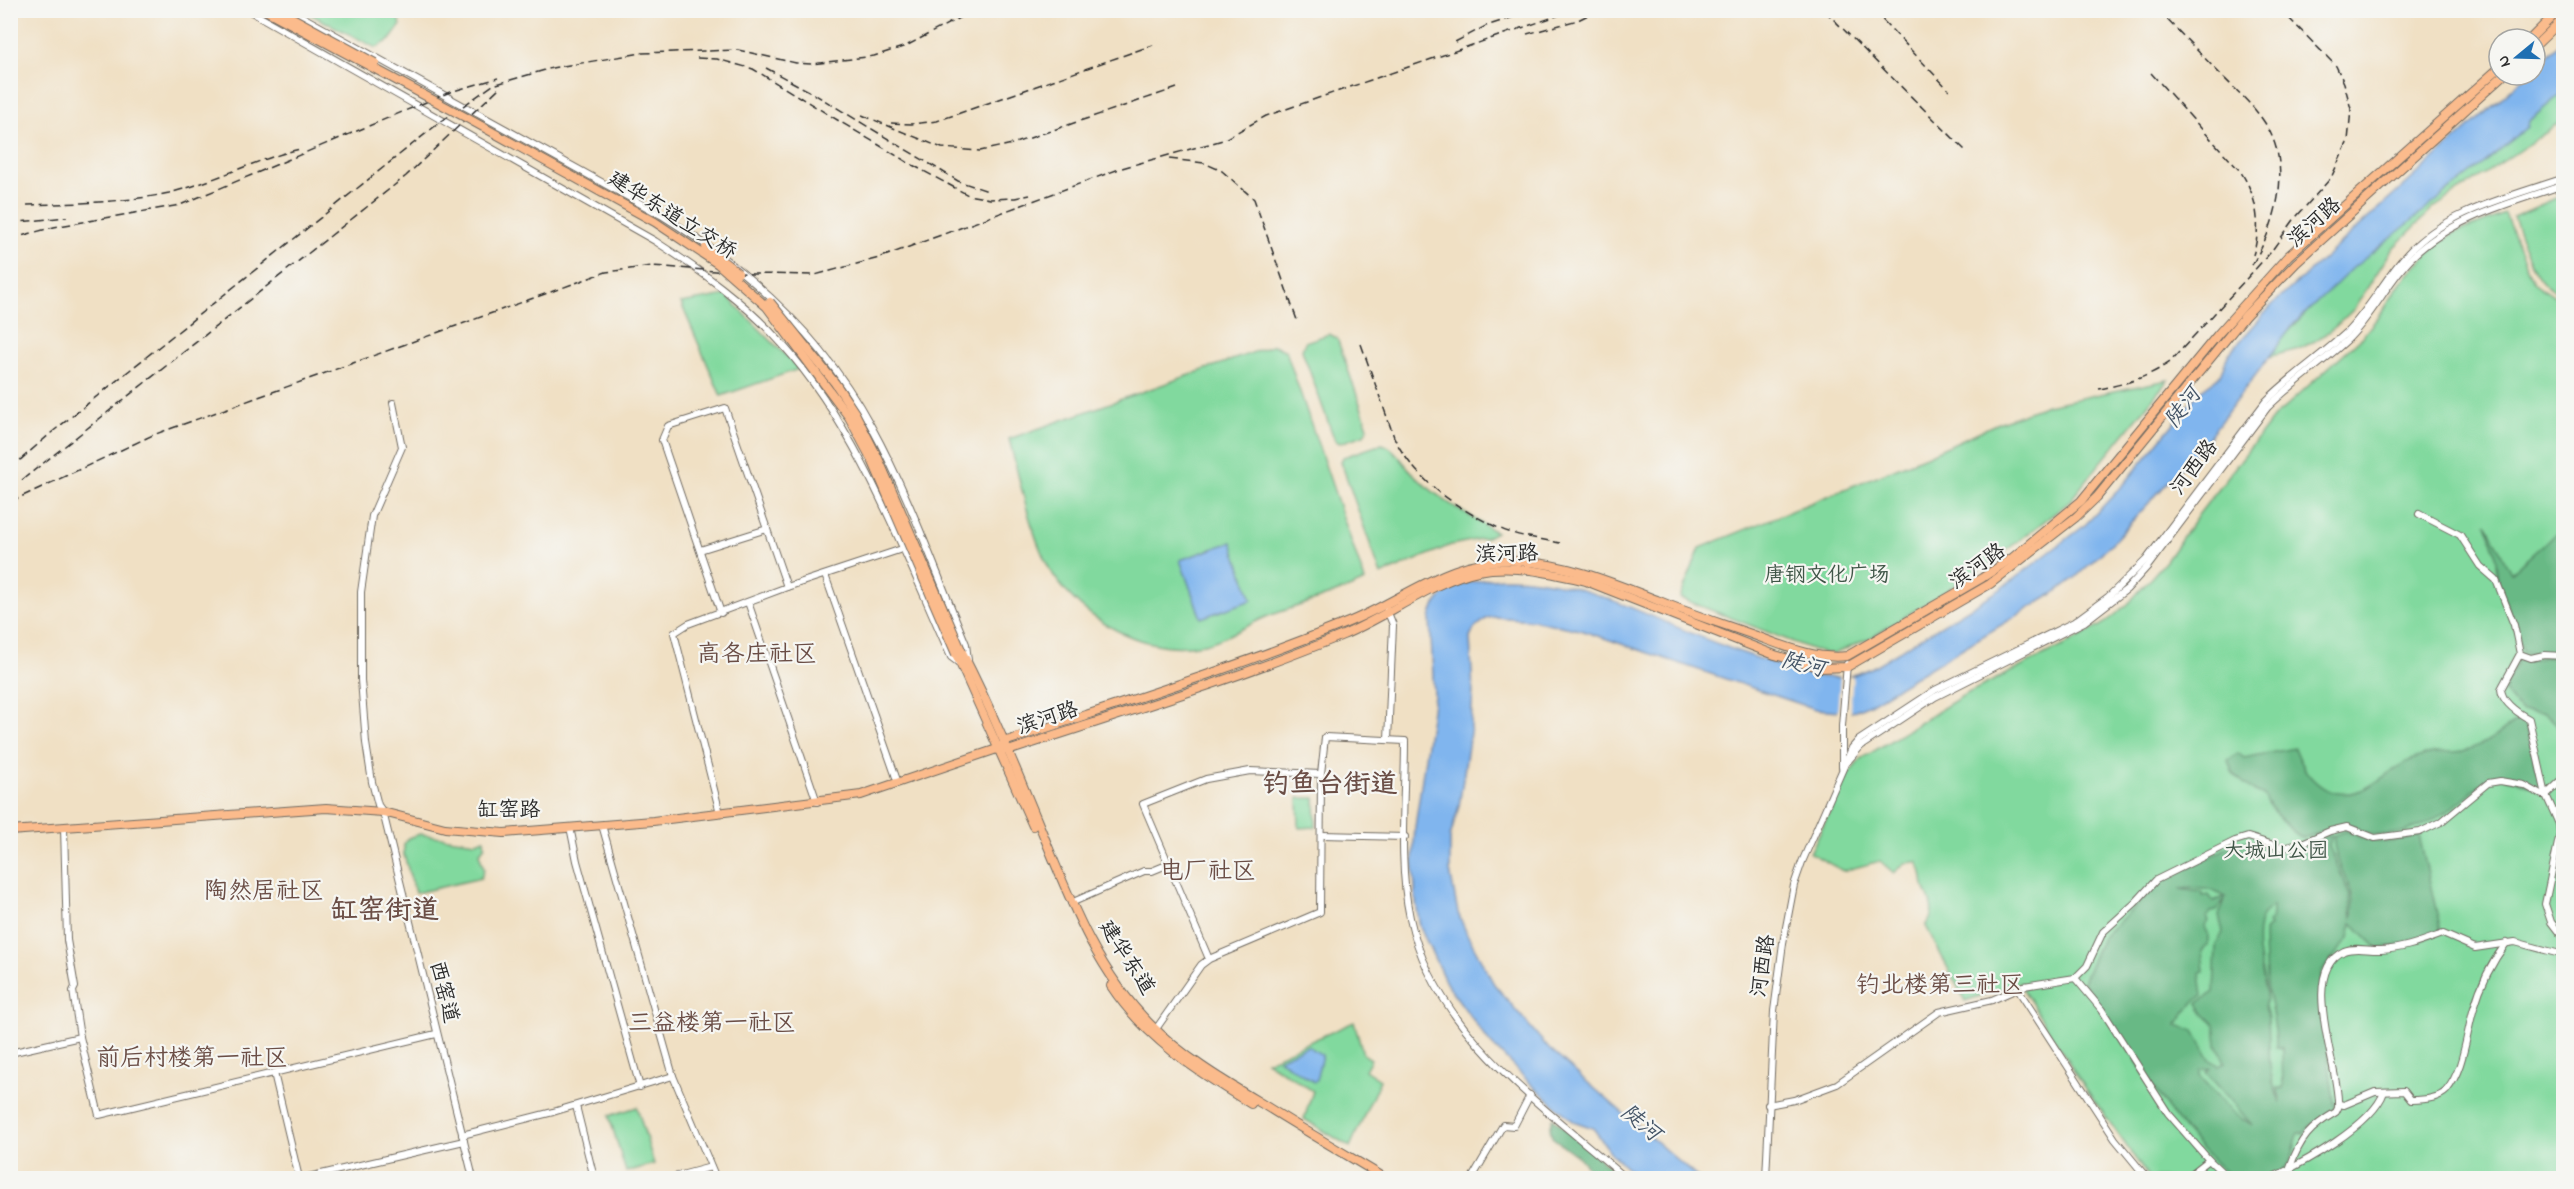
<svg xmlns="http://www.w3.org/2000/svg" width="2574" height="1189" font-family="'Indie Flower','LXGW WenKai TC',sans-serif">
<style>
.green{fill:#81d99e;stroke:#568264;stroke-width:1.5}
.forest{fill:#68b985;stroke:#4a7258;stroke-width:1.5;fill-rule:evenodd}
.water{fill:#80b5ee;stroke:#56708c;stroke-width:1.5}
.pier{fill:#f0e0c4}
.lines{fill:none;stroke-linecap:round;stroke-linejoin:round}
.minor-casing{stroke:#706a61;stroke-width:8}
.major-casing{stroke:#706a61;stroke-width:10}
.minor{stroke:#fff;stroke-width:6}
.major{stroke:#fbbb8c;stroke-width:8}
.rail{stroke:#2b2b2b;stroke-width:1.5;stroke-dasharray:9 4.5;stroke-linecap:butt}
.major-bridge-casing{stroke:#706a61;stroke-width:10;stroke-linecap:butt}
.major-bridge{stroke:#fbbb8c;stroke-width:8}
.labels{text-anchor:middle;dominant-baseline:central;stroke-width:4.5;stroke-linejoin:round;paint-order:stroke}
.street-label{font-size:21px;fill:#2b2b2b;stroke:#f6f6f2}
.park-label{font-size:21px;fill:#405648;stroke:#f6f6f2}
.water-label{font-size:22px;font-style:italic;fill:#445466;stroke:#f6f6f2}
.quarter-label{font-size:24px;fill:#6b4e46;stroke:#f6f6f2}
.district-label{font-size:27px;font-weight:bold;fill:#6b4e46;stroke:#f6f6f2}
</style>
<rect width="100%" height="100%" fill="#f6f6f2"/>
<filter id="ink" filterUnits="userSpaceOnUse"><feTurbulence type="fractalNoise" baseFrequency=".0167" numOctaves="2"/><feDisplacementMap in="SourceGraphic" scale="12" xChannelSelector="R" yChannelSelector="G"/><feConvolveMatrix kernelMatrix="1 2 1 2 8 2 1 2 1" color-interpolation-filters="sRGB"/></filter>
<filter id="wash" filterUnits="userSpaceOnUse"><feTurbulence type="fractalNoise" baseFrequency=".008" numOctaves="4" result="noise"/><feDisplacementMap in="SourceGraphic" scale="24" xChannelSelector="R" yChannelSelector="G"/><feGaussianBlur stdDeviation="1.35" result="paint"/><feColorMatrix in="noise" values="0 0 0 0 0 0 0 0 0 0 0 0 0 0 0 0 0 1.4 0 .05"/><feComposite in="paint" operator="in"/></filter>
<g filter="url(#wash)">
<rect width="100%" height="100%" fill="#f0e0c4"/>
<g class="green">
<polygon points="304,11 396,11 401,25 390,40 376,48"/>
<path d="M2563,92V121L2434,208L2393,248L2354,309L2335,327L2315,341L2299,349L2267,357C2349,256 2465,176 2563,92Z"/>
<path d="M2563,195V295C2532,285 2524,244 2513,217Z"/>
<path d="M2505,214L2533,282L2563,303V1178H2149L2082,1083L2019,983L1965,1001L1926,926C1936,913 1931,902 1925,889C1921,878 1926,876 1917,862L1905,863L1894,873L1880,861L1843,871L1810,853L1847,776L1861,759L1964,695L2077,639L2105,623L2127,605L2166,561L2195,519L2273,418L2362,337L2383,311L2401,282L2433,249L2452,234Z"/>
<polygon points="726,295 799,369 721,396 681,303"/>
<polygon points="1329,334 1337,338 1368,427 1364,435 1340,443 1335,441 1302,350 1305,342"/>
<path d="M1274,345L1286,351L1365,581C1335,595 1303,604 1271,615C1249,623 1228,639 1204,644C1145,656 1084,621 1052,573C1032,541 1019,477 1009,439Z"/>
<polygon points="2168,380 2068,503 1987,565 1874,636 1834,654 1819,652 1680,598 1700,548 1926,456 1998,423 2047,405"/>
<path d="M1382,444C1394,447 1401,460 1409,469C1431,495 1466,514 1496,532L1485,538L1451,545L1381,575L1341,462L1343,457Z"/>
<polygon points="1298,798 1315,798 1316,827 1299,828"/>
<polygon points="420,834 476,842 484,839 485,846 479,854 484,869 481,878 415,893 404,855 404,844 408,838"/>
<polygon points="1354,1022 1363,1054 1371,1059 1365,1070 1380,1080 1350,1147 1304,1119 1313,1091 1266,1061"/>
<polygon points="637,1107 654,1164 626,1172 609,1116"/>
</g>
<g class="forest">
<polygon points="2486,523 2511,573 2563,527 2563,654 2536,655 2523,651 2498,582 2495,553"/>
<polygon points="2543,657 2563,659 2563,730 2544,712 2521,711 2505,693 2504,688 2519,658 2530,661"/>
<path d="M2522,718L2525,720L2541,785L2540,789C2528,789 2514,774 2496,777C2483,779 2472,792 2462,800C2436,821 2404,839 2369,834C2362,833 2354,827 2348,824L2303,838C2292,833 2268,808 2265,796L2256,793L2233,774L2228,760L2238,753L2244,758L2294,748C2306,780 2331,806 2368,787C2383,779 2395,766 2411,760C2417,758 2423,755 2429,754C2442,751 2457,754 2470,749C2489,743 2505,728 2522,718Z"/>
<path d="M2346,831C2354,833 2361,839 2369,840C2384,844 2405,841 2419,835L2441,931C2421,942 2399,947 2377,948L2352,923L2349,938L2321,972L2322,1011L2335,1109L2309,1127L2304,1133H2299C2294,1142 2295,1152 2290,1161C2281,1182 2250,1178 2232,1178C2209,1158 2187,1135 2169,1110C2139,1068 2114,1023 2083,982L2102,938L2142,900L2153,885L2241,841C2259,838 2265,850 2277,850C2296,850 2314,841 2332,835L2329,846L2350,896L2352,919C2360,888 2331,865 2334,835ZM2193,888L2212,890L2225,897L2213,901L2209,895L2203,896L2201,892L2180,889ZM2225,899L2219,916L2223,932L2216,946L2214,992L2198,1003L2204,1014L2215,1024L2217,1045L2225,1062L2219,1065L2210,1060L2194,1031L2177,1025L2194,1002L2203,996L2200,973L2204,972L2202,951L2208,945V933L2205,927L2209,921L2207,917L2210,912L2216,911ZM2272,906V918L2268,923L2270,926L2264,931C2264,952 2265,972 2268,992C2271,1010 2277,1029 2276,1047L2282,1048L2283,1088H2277L2281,1102C2266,1078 2270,1046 2268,1018C2268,1014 2265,1009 2265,1005C2265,1000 2267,995 2266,991C2262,969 2254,948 2259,924C2261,916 2266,910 2272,906ZM2211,1068L2206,1072L2252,1125L2230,1110L2200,1077L2201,1070Z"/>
<polygon points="1553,1118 1622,1178 1596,1178 1580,1158 1552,1137 1550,1128"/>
</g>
<g class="water">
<path d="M2563,40V92L2529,121L2528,127L2353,268L2294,324L2205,442L2111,544L2075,578L2053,594L1870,704L1851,712L1815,709L1580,630L1532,620L1496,617L1487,618L1474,629L1470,638L1473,690L1471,726L1459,806L1450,837V871L1458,913L1467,934L1494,984L1549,1049L1698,1178H1648L1644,1173H1632L1611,1153L1593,1128L1573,1121L1532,1085L1490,1043L1446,983L1420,927L1416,902L1413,860L1415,827L1434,695L1430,619C1434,598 1451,586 1471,582C1558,563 1642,616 1721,645C1752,657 1785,667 1817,676C1838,679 1853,677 1873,667L2001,589L2084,526L2125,483L2200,391L2219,377L2228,355L2272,305L2527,75H2535V67Z"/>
<polygon points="1232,542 1252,600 1201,618 1180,560"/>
<polygon points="1308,1046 1322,1055 1316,1081 1314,1082 1278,1059"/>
</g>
<polygon class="pier" points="1840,675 1853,676 1850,715 1837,714"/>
</g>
<g filter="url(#ink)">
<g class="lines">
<g class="minor-casing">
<g id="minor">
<path d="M248,10L655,241C700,270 746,303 782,344C859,429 904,553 951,657L959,663"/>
<path d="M290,10L661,215C747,268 823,336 871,426C909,495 936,572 966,644L968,660"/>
<polyline points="393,403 402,447 372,516 361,592 361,680 366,743 372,782 378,805 383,812 473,1178"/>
<path d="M2419,514L2460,535L2480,566L2496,580L2514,625L2520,654L2501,689C2502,702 2518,713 2529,719L2546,795"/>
<polyline points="700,550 767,529"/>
<polyline points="825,575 898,783"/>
<polyline points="748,602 817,802"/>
<polyline points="1387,610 1393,625 1388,740"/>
<polyline points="721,613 662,440 668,426 725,408 787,587"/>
<polyline points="2520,654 2531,658 2544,655 2564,656"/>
<path d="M1848,761L1861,746L1935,697L2084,622L2127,589L2148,566L2267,408C2292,383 2321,364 2347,340C2373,315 2387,282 2412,257C2453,217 2511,203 2564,185"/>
<polyline points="1842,767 1842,726 1847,664"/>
<path d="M1321,774L1325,737L1405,741C1405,797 1398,863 1410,918C1434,1032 1543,1106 1626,1178"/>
<polyline points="2546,795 2564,778"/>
<polyline points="720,813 674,633 688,624 787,587 902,549"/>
<polyline points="602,825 673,1076 716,1178"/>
<polyline points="64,827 67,940 75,987 73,991 80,1037 99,1115 436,1034"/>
<polyline points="570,827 577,861 640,1087"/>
<polyline points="1322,835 1405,837"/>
<polyline points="1071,903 1144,871 1152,871 1169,864"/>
<polyline points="2017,988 2115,1139 2147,1178"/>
<polyline points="1156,1029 1201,965 1209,959 1320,912 1321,774 1250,771 1206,779 1143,804 1209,959"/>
<polyline points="10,1053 80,1037"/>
<polyline points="274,1073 299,1178"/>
<path d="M2339,1104L2344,1105L2375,1092L2404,1091L2411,1100C2422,1100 2438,1099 2446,1091C2464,1070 2466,1034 2474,1008C2481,983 2492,962 2507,942"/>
<polyline points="1768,1105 1794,1100 1837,1084 1939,1012 1992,1000 2024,986 2075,978"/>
<polyline points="576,1106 594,1178"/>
<polyline points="462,1135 553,1112 673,1076"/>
<path d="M2290,1167C2300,1139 2310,1127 2336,1112L2338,1108C2341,1069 2297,973 2344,951C2356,946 2369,951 2381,950C2403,949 2423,941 2443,934L2475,948L2515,942L2564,955"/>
<polyline points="304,1178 464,1141"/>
<polyline points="670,1178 711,1167"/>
<polyline points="1431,1178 1435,1178"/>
<polyline points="1472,1178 1503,1125 1514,1126 1530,1095"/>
<path d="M1766,1178L1774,1011L1783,943L1794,885L1802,862L1852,748L1859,740L1935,690L2074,622L2108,597L2146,560L2266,401C2291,376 2320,357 2346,333C2370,309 2385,278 2408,253C2448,210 2510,197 2564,178"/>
<polyline points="2186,1178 2209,1160"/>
<polyline points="2228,1178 2209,1160 2168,1113 2102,1010 2075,978 2087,966 2103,932 2135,903 2156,880 2235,841 2248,837 2280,847 2287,847 2302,843 2330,831 2347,827 2375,838 2420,832 2441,822 2488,783 2500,781 2524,785 2542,795 2546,795 2559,824 2560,833 2545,904 2551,922 2564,939"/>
<path d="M2271,1178C2302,1164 2373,1125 2384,1092"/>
</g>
</g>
<g class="major-casing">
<g id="major">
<polyline points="2530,39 2559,10"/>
<polyline points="2535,46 2564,18"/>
<path d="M962,652C993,712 1019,776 1045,839C1072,905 1098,972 1150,1024C1183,1057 1224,1081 1264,1105C1304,1130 1345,1154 1385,1178"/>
<polyline points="956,654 1033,826"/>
<path d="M1000,748L1008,751C1120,714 1234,680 1343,635C1385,618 1436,579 1478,571C1514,564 1551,573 1586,581L1775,655L1821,668L1847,667L1990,584L2076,517L2097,497L2245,316L2296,263L2504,75"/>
<path d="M1000,748L1007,741C1121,703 1235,668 1346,623C1405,600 1450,556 1518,561C1568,564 1611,582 1657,600C1688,613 1720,623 1751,634C1782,645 1814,660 1847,656L1982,578L2012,558L2081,501L2219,333L2288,256L2499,68"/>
<polyline points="10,831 326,808 383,812 445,828 504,833 653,821 861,795 1000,748"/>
<path d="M1111,986C1146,1039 1198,1072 1251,1104"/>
</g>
</g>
<use href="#minor" class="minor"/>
<use href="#major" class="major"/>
<g class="rail">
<polyline points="1824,10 1965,150"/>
<polyline points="1873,10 1949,90"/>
<path d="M2158,10C2179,32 2201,54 2222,76C2237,91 2253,105 2265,123C2293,167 2277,223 2252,265"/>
<polyline points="1527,34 1578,20 1598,10"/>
<polyline points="1455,42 1486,26 1535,10"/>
<polyline points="697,58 717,59 753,69 907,162 968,195 990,199 1015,198 1030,195"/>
<polyline points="766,68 809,91 958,181 988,191"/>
<path d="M2151,73L2240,171C2257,195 2262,227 2253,255"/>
<polyline points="862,115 942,148 980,151 1012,144 1177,88"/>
<polyline points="891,123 912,124 937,121 1153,45"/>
<polyline points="1169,159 1204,163 1222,171 1254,199 1297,320"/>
<path d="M27,205C75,203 123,203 169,193C213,182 254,160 300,149"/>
<polyline points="10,223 67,217"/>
<polyline points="10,239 54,227 180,205 450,92 498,78"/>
<path d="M1361,344L1394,437C1413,479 1460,511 1501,529C1519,537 1542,539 1560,543"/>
<path d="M2099,389C2125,384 2147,378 2170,362L2270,253L2296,217L2331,178L2348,141L2351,109L2344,83L2336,66L2281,10"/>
<polyline points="10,469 51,433 439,123 493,85 552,68 641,53 738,50 796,63 812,64 874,56 906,46 974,10"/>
<polyline points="22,480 406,176 499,88"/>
<polyline points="10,502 153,435 606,272 653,266 753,274 815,275 879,258 1122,168 1223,140 1266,116 1574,10"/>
</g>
<g class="major-bridge-casing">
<g id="major-bridge">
<polyline points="265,10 465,117 655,222 718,264 767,307 849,417 873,462 956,654"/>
<polyline points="278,10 375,63"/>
<polyline points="706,248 738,273"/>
<polyline points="770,302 835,383 855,413 878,458 962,652"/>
</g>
</g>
<use href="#major-bridge" class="major-bridge"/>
</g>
</g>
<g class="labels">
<g class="street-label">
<text transform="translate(672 216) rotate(32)">建华东道立交桥</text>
<text transform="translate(2315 223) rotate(-42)">滨河路</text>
<text transform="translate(2195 468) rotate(-53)">河西路</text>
<text transform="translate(1507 555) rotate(-1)">滨河路</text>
<text transform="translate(1978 567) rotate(-35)">滨河路</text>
<text transform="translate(1048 719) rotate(-18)">滨河路</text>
<text x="509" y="811">缸窑路</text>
<text transform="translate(1126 958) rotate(57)">建华东道</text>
<text transform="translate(1764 966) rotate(-82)">河西路</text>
<text transform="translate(443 992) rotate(76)">西窑道</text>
</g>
<g class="park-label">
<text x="1827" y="576">唐钢文化广场</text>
<text x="2276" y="852">大城山公园</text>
</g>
<g class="water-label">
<text transform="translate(2184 408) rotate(-52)">陡河</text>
<text transform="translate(1803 666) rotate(14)">陡河</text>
<text transform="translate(1640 1124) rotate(40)">陡河</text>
</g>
<g class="quarter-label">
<text x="757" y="655">高各庄社区</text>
<text x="1208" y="872">电厂社区</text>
<text x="264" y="892">陶然居社区</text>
<text x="1940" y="986">钓北楼第三社区</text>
<text x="712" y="1024">三益楼第一社区</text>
<text x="192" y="1059">前后村楼第一社区</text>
</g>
<g class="district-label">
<text x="1330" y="785">钓鱼台街道</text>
<text x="385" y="911">缸窑街道</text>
</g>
</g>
<rect width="2574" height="1189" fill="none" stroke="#f6f6f2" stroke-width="36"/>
<g transform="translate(2517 57) rotate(251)"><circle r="28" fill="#f6f6f2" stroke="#a5a5a2" stroke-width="1.5"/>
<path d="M0-4.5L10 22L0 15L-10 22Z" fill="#1f6fb2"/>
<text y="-9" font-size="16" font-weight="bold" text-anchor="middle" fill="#2b2b2b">N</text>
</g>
</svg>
